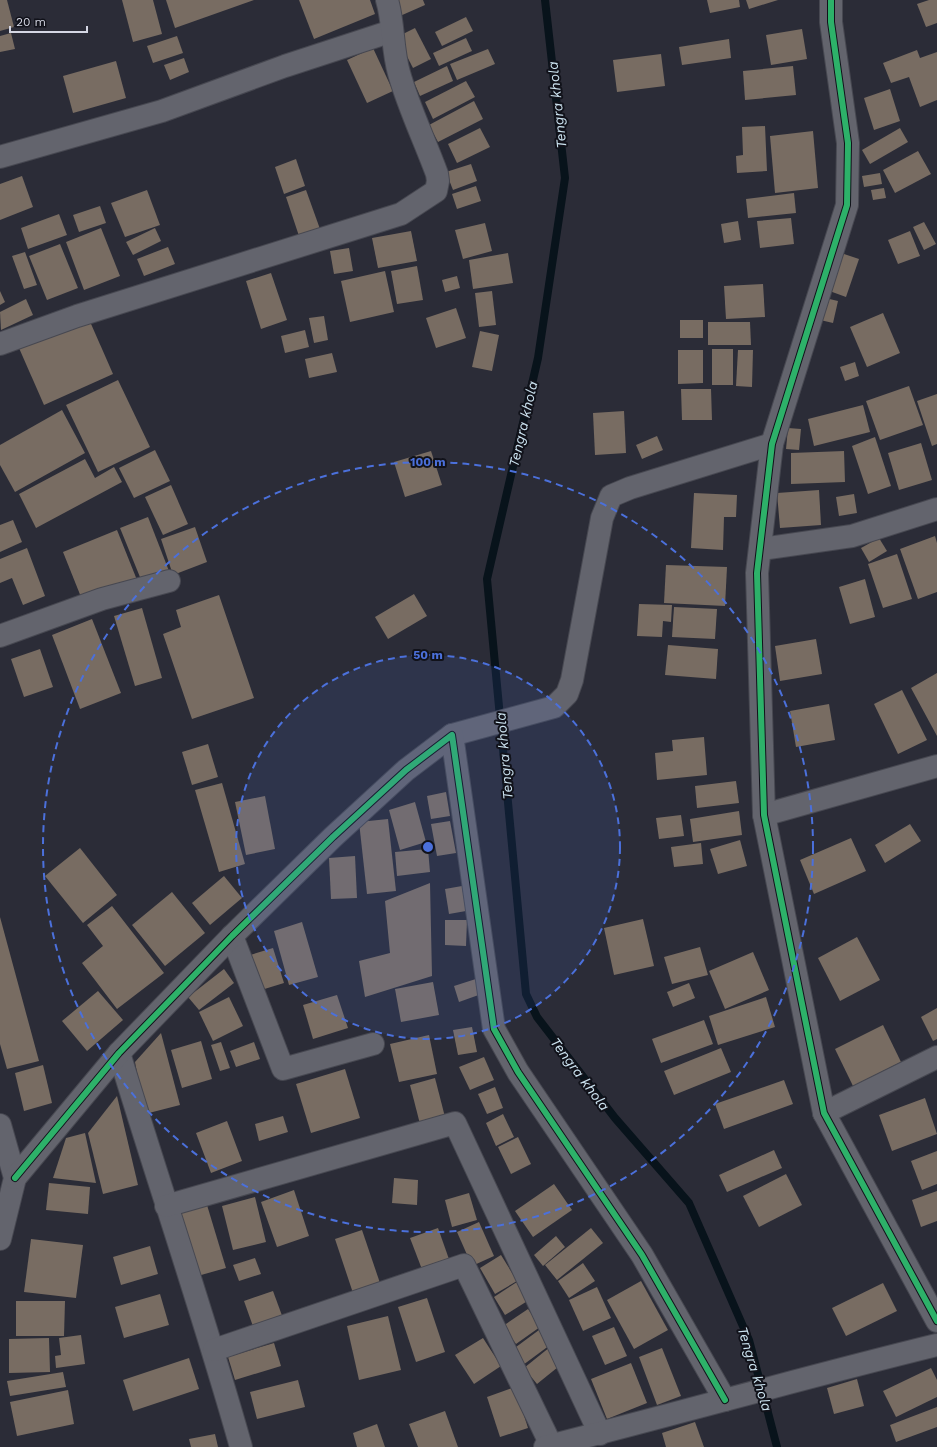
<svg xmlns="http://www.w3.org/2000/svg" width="937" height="1447" font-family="'Work Sans',sans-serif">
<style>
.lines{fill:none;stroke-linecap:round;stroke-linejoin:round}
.stream{stroke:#08131b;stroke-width:8}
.building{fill:#786c62}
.minor-casing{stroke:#474851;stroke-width:24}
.minor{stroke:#63646d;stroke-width:22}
.cycleway-casing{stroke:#11121a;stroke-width:8}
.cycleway{stroke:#2db169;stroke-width:6}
.ring{fill:none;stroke:#4b70db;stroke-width:2;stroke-dasharray:7 5}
.labels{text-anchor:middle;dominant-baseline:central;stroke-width:4;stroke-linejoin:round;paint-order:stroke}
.water-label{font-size:14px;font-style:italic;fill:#cce3f0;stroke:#11121a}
.centre{fill:#4b70db;stroke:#11121a;stroke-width:2}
.ring-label{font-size:12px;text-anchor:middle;font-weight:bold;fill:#4b70db;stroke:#11121a;stroke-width:4;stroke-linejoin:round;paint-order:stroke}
</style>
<rect width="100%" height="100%" fill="#2b2c37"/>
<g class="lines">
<polyline class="stream" points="545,0 565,178 538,358 487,579 526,994 537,1017 615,1118 689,1203 749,1340 777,1447"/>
</g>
<g class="building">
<polygon points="0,0 7,0 14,27 0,31"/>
<polygon points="122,0 153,0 162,34 133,42"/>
<polygon points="166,0 254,0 175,28"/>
<polygon points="299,0 370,0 375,14 314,39"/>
<polygon points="394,0 423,0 425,5 400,16"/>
<polygon points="707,0 739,0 740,7 710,13"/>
<polygon points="746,0 778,0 749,9"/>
<polygon points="929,0 937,0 937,23 926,27 917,4"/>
<polygon points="466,17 473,31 442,46 435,32"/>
<polygon points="415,28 431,59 413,68 397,37"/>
<polygon points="802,29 807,59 771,65 766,35"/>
<polygon points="11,33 15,49 0,52 0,36"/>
<polygon points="177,36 183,53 153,63 147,46"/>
<polygon points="466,38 472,51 439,66 433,53"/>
<polygon points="729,39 731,58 682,65 679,47"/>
<polygon points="373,48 393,91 367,103 347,60"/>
<polygon points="488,49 495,64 457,80 450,64"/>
<polygon points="917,50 920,58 937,52 937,100 920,107 909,77 891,83 883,63"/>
<polygon points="661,54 665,86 617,92 613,60"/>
<polygon points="184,58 189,72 170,80 164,65"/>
<polygon points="116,61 126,98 73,113 63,76"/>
<polygon points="447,66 453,81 420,96 414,82"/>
<polygon points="793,66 796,95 745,100 743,71"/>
<polygon points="466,81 475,97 433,119 425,102"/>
<polygon points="890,89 900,121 874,130 864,98"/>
<polygon points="474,101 483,119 438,142 429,125"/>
<polygon points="765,126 767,171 737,173 736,156 743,155 742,127"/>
<polygon points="480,128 490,147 457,163 448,144"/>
<polygon points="900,128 908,142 870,164 862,150"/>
<polygon points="813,131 818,188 775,193 770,136"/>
<polygon points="918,151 931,174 895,193 883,170"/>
<polygon points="296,159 305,186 284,194 275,167"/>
<polygon points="471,164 477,181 453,190 446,172"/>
<polygon points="880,173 882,184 864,187 862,176"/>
<polygon points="22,176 33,207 0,220 0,184"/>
<polygon points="476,186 481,201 457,209 452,194"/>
<polygon points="884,188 886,198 873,200 871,190"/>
<polygon points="147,190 160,225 125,237 111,203"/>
<polygon points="306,190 320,229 299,236 286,197"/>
<polygon points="794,193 796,213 748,218 746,199"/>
<polygon points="100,206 106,223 79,232 73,215"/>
<polygon points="59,214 67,235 28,249 21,228"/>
<polygon points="791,218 794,244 760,248 757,221"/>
<polygon points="738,221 741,240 724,243 721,224"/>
<polygon points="924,222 936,244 924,250 913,227"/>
<polygon points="485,223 492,251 463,259 455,230"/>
<polygon points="101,228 120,276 84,290 66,242"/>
<polygon points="155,228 161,241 133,255 126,242"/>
<polygon points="411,231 417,261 378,268 372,238"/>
<polygon points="910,231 920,256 898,264 888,240"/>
<polygon points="60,244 78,288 47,300 29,256"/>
<polygon points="168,247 175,264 144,276 137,259"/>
<polygon points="349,248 353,271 334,274 330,251"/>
<polygon points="25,252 37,285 24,289 12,256"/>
<polygon points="838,252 859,259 846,297 824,289"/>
<polygon points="508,253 513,283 473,289 469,260"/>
<polygon points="417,266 423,300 397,304 391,271"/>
<polygon points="385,271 394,312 350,322 341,281"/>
<polygon points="271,273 287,320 261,329 246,281"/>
<polygon points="457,276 460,288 445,292 442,280"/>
<polygon points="763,284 765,317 726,319 724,286"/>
<polygon points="0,291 5,302 0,305"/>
<polygon points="492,291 496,325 479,327 475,293"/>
<polygon points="821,297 838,301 833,323 816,319"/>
<polygon points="26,299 33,315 1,330 0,312"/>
<polygon points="456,308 466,338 436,348 426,318"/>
<polygon points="883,313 900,353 867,367 850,327"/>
<polygon points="324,316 328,340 314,343 309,318"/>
<polygon points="88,317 113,374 44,405 19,348"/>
<rect x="680" y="320" width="23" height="18"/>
<polygon points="708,322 750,322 751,345 708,345"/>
<polygon points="305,330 309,347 285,353 281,336"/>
<polygon points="480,331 499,335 492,371 472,367"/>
<rect x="712" y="349" width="21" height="36"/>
<polygon points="678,350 703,350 703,383 678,384"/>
<polygon points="738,350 753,350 752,387 736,386"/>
<polygon points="332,353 337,372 309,378 305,359"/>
<polygon points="855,362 859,376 845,381 840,367"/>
<polygon points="118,380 150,447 98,472 66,405"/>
<polygon points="909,386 923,425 880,440 866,401"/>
<polygon points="681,389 711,389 712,420 682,420"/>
<polygon points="937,394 937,444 932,446 917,401"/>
<polygon points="863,405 870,432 814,446 808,419"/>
<polygon points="62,410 85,453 15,492 0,465 0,445"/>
<polygon points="624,411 626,453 595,455 593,413"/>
<polygon points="788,428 801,429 799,450 786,449"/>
<polygon points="657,436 663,450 642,459 636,445"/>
<polygon points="875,437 891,486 868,494 852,446"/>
<polygon points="921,443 932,480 899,490 888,453"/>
<polygon points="155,450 170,481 134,498 119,468"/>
<polygon points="431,451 442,485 405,497 394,462"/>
<polygon points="844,451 845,482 791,484 791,453"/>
<polygon points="85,459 95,478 114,467 122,482 36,528 19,494"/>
<polygon points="171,485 188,524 163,535 145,497"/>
<polygon points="819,490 821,525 780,528 777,493"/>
<polygon points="694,493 737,495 736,517 724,517 723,550 691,548"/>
<polygon points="854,494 857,513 839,516 836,497"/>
<polygon points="148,517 169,571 142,582 120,528"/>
<polygon points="13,520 22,542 0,552 0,525"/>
<polygon points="195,527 207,562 173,575 161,539"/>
<polygon points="117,530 137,580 83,602 63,552"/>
<polygon points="935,536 937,543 937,592 918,599 900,549"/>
<polygon points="879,538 887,551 869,562 861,548"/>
<polygon points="27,548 45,596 23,605 12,578 0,583 0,559"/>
<polygon points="897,554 912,599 883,608 868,564"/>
<polygon points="666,565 727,567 725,606 664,603"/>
<polygon points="865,579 875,617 850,624 839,587"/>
<polygon points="414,594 427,616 388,639 375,617"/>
<polygon points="219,595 254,698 192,719 163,634 181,627 176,610"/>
<polygon points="639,604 672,605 671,622 663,621 662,637 637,636"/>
<polygon points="674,607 717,609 715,639 672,637"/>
<polygon points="142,608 162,678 135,686 114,616"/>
<polygon points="92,619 121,693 80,709 52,635"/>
<polygon points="816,639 822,674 780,681 775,646"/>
<polygon points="668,645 718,649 716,679 665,675"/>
<polygon points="40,649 53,687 24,697 11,659"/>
<polygon points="937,673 937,736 911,688"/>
<polygon points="902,690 927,740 898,754 874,704"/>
<polygon points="829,704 835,740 796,747 790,711"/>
<polygon points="704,737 707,775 657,780 655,753 673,751 672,740"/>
<polygon points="208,744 218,777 192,785 182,752"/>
<polygon points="736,781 739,803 697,808 695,786"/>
<polygon points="222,783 245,864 219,872 195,790"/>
<polygon points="446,792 450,816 431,819 427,796"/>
<polygon points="265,796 275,849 246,855 235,802"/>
<polygon points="415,802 426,842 400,850 389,810"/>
<polygon points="739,811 742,835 693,842 690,819"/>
<polygon points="681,815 684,836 659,839 656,818"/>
<polygon points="388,819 396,891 367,894 359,822"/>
<polygon points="450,821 456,853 437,856 431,824"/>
<polygon points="910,824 921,841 885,863 875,845"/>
<polygon points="851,838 866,871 814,894 800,860"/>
<polygon points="740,840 747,866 718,874 710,849"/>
<polygon points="701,843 703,864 674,867 671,847"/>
<polygon points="80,848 117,895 83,923 45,876"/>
<polygon points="428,849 430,872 397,876 395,852"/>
<polygon points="355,856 357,898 331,899 329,858"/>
<polygon points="224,876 242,898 210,925 192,903"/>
<polygon points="430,883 432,976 365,997 359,961 390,953 385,901"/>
<polygon points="462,886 466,911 449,914 445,889"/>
<polygon points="172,892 205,933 165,966 132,925"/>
<polygon points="112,906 164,973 117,1009 82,963 103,946 87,925"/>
<polygon points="0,917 39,1061 7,1069 0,1044"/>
<polygon points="643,919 654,966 614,975 604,928"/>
<polygon points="445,920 467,920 466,946 445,945"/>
<polygon points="302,922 318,977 289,985 274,931"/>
<polygon points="857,937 880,980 840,1001 818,958"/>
<polygon points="700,947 708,975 672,984 664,957"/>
<polygon points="273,948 284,983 258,991 247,956"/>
<polygon points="753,952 769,990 725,1009 709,971"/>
<polygon points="224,969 234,983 199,1010 188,997"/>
<polygon points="482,977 487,992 459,1002 454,986"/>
<polygon points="433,982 439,1015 401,1022 395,989"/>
<polygon points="689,983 695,998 673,1007 667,992"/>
<polygon points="98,991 123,1020 87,1051 62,1021"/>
<polygon points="337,995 348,1028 313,1039 303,1005"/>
<polygon points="229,997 243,1026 213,1041 199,1012"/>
<polygon points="766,997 775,1027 718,1045 709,1016"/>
<polygon points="937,1008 937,1039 933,1041 921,1017"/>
<polygon points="704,1020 713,1044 661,1063 652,1039"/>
<polygon points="883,1025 901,1062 853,1086 835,1049"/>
<polygon points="472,1027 477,1052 458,1055 453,1030"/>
<polygon points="161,1033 180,1105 145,1114 135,1062"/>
<polygon points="429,1035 437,1074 399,1082 390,1044"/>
<polygon points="201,1041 212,1079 182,1088 171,1050"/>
<polygon points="221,1042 230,1068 220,1071 211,1045"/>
<polygon points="254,1042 260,1059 236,1067 230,1051"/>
<polygon points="721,1048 731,1072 674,1095 664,1071"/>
<polygon points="484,1057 494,1080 470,1090 459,1067"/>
<polygon points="43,1065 52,1103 24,1111 15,1073"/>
<polygon points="345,1069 360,1118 311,1133 296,1084"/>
<polygon points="435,1078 445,1117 420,1124 410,1085"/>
<polygon points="784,1080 793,1104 724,1129 715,1104"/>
<polygon points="495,1087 503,1108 487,1114 478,1094"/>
<polygon points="117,1096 138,1185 103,1194 88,1133"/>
<polygon points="925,1098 937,1134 892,1151 879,1115"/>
<polygon points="503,1114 514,1137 496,1146 486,1123"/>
<polygon points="283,1116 288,1132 259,1141 255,1124"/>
<polygon points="227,1121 242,1161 211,1173 196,1133"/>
<polygon points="85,1133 96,1183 53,1178 66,1138"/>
<polygon points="518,1137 531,1164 511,1174 498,1147"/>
<polygon points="774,1150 782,1168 727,1192 719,1175"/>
<polygon points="937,1151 937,1184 922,1190 911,1161"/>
<polygon points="786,1174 802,1205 759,1227 743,1196"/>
<polygon points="394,1178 418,1180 417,1205 392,1203"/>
<polygon points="49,1183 90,1187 88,1214 46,1210"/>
<polygon points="554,1184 572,1210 533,1237 515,1211"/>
<polygon points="294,1190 309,1236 277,1247 261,1202"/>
<polygon points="937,1191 937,1221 921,1227 912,1200"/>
<polygon points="469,1193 477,1220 452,1227 445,1200"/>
<polygon points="255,1197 266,1242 233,1250 222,1206"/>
<polygon points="207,1205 226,1268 194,1277 175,1215"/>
<polygon points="479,1222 494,1256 472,1266 457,1232"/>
<polygon points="438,1228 450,1262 423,1272 410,1238"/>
<polygon points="591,1228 603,1243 557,1280 545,1265"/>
<polygon points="362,1230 381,1286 354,1296 335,1239"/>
<polygon points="556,1236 565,1247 543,1266 534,1255"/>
<polygon points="31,1239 83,1245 76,1298 24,1292"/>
<polygon points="150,1246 158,1274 121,1285 113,1257"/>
<polygon points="501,1255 517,1281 495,1294 480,1268"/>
<polygon points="255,1258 261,1274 239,1281 233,1265"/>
<polygon points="583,1263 595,1281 569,1298 558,1281"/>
<polygon points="641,1281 668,1330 634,1349 607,1300"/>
<polygon points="517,1282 529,1300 505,1315 494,1297"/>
<polygon points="883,1283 897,1311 846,1336 832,1308"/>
<polygon points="597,1287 611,1318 583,1331 569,1300"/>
<polygon points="273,1291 284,1321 255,1332 244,1301"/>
<polygon points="160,1294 169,1325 124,1338 115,1307"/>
<polygon points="427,1298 445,1352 416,1362 398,1307"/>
<polygon points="16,1301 65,1301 64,1336 16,1336"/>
<polygon points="528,1309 540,1327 516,1344 503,1326"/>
<polygon points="388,1316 401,1370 359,1380 347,1326"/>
<polygon points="614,1327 627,1356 605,1365 592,1336"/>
<polygon points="539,1330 550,1345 523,1365 512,1350"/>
<polygon points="81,1335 85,1364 56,1368 55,1356 61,1355 59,1338"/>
<polygon points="49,1338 50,1372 9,1373 9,1339"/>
<polygon points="483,1338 501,1366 474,1384 455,1355"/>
<polygon points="274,1343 281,1366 235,1380 228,1357"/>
<polygon points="550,1347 563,1363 537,1384 524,1368"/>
<polygon points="662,1348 681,1396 657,1405 639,1357"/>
<polygon points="189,1358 199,1389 133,1411 123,1380"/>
<polygon points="631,1363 647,1403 607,1419 591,1379"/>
<polygon points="931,1368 937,1380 937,1397 896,1417 883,1391"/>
<polygon points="63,1372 66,1387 10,1396 7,1381"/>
<polygon points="857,1379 864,1406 834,1414 827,1388"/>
<polygon points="298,1380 305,1407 257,1419 250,1392"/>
<polygon points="515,1387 528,1428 500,1437 487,1397"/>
<polygon points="68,1390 74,1424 17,1436 10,1402"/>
<polygon points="937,1407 937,1427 896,1442 890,1425"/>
<polygon points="445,1411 458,1447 418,1447 409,1424"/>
<polygon points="695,1422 704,1447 666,1447 662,1433"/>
<polygon points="377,1424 385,1447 357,1447 353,1433"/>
<polygon points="215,1434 218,1447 191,1447 189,1439"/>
</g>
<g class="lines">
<g class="minor-casing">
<g id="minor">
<polyline points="831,0 831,22 848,143 847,205 772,444 757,573 764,815 824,1113 937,1321"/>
<polyline points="0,157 162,111 285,66 392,31"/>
<path d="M0,344L77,316L401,214L436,191L438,181L437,174C425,141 408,106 399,73C392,49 394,23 387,0"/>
<polyline points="761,549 852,536 937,509"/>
<polyline points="0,636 102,599 169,581"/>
<polyline points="452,735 554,707 567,694 572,680 602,518 611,496 630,488 772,444"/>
<polyline points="764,815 937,766"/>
<polyline points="232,936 283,1069 373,1044"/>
<path d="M119,1053C159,1185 204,1315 241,1447"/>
<polyline points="824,1113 937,1057"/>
<polyline points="0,1125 15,1178 0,1239"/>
<polyline points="15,1178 119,1053 232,936 333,837 406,770 452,735 494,1029 518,1072 642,1255 725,1400"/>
<polyline points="166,1206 455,1123 600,1434"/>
<polyline points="214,1350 464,1265 552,1447"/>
<path d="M545,1447C676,1414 806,1377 937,1345"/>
</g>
</g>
<use href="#minor" class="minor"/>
<g class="cycleway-casing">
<g id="cycleway">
<polyline points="831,0 831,22 848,143 847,205 772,444 757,573 764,815 824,1113 937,1321"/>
<polyline points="15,1178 119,1053 232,936 333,837 406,770 452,735 494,1029 518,1072 642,1255 725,1400"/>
</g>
</g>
<use href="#cycleway" class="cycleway"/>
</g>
<circle cx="428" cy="847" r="192" fill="#4b70db" fill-opacity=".12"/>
<g class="ring">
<circle cx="428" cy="847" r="192"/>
<circle cx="428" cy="847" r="385"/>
</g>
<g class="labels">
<g class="water-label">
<text transform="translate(557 105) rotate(-96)">Tengra khola</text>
<text transform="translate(523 424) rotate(-77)">Tengra khola</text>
<text transform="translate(504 756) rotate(-95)">Tengra khola</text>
<text transform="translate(580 1074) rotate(53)">Tengra khola</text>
<text transform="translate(755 1369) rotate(73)">Tengra khola</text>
</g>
</g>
<circle cx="428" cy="847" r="6" class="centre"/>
<g class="ring-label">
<text x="428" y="466">100 m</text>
<text x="428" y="659">50 m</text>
</g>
<path d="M10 26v6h77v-6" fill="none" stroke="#d5d7e4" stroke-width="2"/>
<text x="16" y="26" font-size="12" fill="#d5d7e4" stroke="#11121a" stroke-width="3" paint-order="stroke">20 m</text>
</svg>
